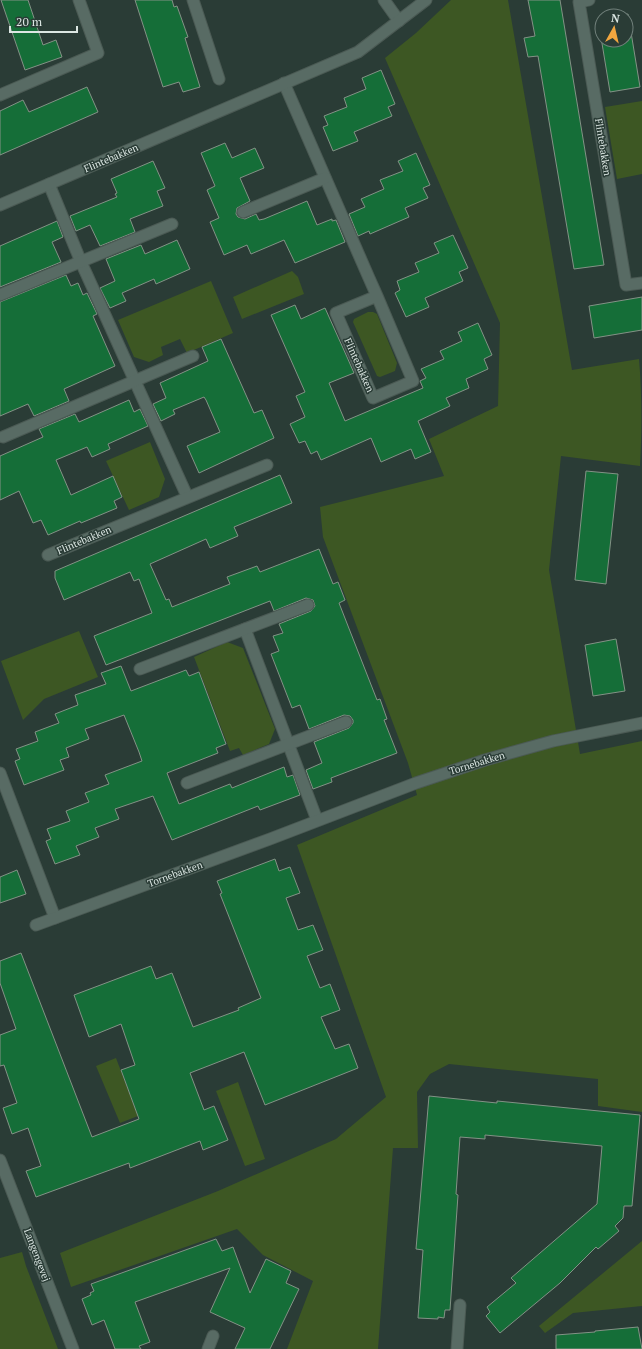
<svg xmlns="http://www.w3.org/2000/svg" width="642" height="1349" font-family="'PT Serif',serif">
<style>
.green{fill:#3d5723}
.building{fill:#156e38;stroke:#839286}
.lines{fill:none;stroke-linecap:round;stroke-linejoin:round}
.minor-casing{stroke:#4b5a54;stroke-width:13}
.minor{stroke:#586b64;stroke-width:11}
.labels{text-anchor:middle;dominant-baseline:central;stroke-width:3;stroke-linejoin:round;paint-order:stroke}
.street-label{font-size:10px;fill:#dce7e3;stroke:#2a3c36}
</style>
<rect width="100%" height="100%" fill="#2a3c36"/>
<g class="green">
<path d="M451,0H508L572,370L639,359C642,393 642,431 640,466L561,456L549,570L580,754L642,741V1112L598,1106V1079L449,1064L430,1074L417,1092L418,1148H393L378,1349H287L313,1281L263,1255L237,1229L71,1287L60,1253L218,1191L336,1139L386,1097L297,845L417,795L408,763L323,537L320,507L444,476L429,439L498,406L500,323L385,58L416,33Z"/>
<polygon points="642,101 642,174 617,179 605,107"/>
<polygon points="292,271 298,277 304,294 242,319 233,297"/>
<polygon points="211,281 233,333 187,353 180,339 161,347 163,355 149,362 134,357 118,320"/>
<polygon points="368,312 373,312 377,314 397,363 395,371 380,377 377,376 353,322 354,319"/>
<polygon points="150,442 165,479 159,497 129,510 106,461"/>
<polygon points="79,631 98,677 44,699 23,720 1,661"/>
<polygon points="227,642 243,648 275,729 269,744 243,755 239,748 230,751 194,657"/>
<polygon points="116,1058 138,1116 120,1123 96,1066"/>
<polygon points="238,1082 265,1159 245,1166 216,1091"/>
<polygon points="642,1241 642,1306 573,1313 545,1333 539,1326"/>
<polygon points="22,1252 26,1266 58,1349 0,1349 0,1258"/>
</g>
<g class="building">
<polygon points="1,0 28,0 43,45 56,40 62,57 25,70"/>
<polygon points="135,0 172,0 174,7 177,6 188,37 185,38 200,87 183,92 179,82 163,87"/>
<polygon points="528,0 560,0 604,265 574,269 538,56 528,57 524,38 535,36"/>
<polygon points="628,14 640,87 610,92 598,19 602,19 602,40 626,40 626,16 617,16"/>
<polygon points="381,70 395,104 388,107 392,116 354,132 358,141 333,151 323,127 328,125 324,116 347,107 344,98 366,89 362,78"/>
<polygon points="87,87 98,112 0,155 0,111 23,100 29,112"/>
<polygon points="225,143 232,158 255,148 264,168 240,178 250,201 237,208 236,214 238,217 245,219 256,214 259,220 264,219 307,201 317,225 332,219 332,221 336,220 345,242 295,263 284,240 251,254 247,245 224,255 210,222 219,218 207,190 215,186 201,153"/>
<polygon points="416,153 430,185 423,188 428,198 405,208 409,217 370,234 369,231 358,236 349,214 365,207 361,199 384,189 380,180 403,171 398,161"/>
<polygon points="153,161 165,188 157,191 163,206 130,219 135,232 100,246 90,225 76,231 70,216 117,197 115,194 117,193 111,179"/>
<polygon points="57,221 63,237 52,242 61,262 0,287 0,246"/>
<polygon points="453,235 468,268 459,272 463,281 425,298 429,307 406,317 395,293 400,290 397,281 419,272 415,263 439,253 434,243"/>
<polygon points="177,240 190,269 156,284 154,279 122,293 126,301 110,308 100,288 115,281 106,259 141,245 145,254"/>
<polygon points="66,275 71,286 78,283 83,295 87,293 97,314 93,316 115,366 64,389 69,401 34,416 28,404 0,416 0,302"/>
<polygon points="642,297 642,330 594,338 589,306"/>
<polygon points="295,305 301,319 325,308 347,357 354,373 329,383 345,421 423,388 420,381 426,378 421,369 444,359 440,351 462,341 458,332 478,323 492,355 484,359 488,369 466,379 469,388 446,398 450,406 418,421 431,452 415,459 411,449 381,462 371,438 321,460 317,451 311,454 305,441 299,443 290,424 305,417 296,396 305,392 271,315"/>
<polygon points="221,339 254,413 262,410 274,438 199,473 187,446 220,432 206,400 204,397 173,410 175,414 161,421 153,404 166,398 160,383 208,361 202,347"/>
<polygon points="129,400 134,412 140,409 148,426 108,444 110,449 92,457 87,447 56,460 71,495 113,476 122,497 114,501 117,508 81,523 80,521 48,535 41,520 33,523 19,491 0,500 0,456 43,437 39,429 75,414 79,422"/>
<polygon points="586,471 618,474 606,584 575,580"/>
<polygon points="280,475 292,503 234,527 238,536 210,548 206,539 150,564 166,600 169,599 172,607 230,584 227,577 257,566 260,572 319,549 333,584 338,582 345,600 339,603 377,700 380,699 387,719 384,720 397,753 331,778 332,782 313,789 306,770 322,763 314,742 349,728 353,723 353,720 350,716 344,715 309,729 300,705 292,708 271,654 279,651 273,636 283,633 279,624 311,611 315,606 313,600 306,598 274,611 270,601 106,665 94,636 152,613 139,579 134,581 130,572 64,600 55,578 55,571"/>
<polygon points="616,639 625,691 593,696 585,645"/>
<polygon points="121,666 131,691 186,670 189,676 199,672 226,744 216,748 218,753 167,773 179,804 230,784 232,788 284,767 287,777 293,775 300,795 260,810 258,806 172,840 153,796 115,809 119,819 95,828 99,837 76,846 80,855 55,864 46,841 51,839 47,829 70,821 66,811 89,802 85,793 109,784 105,775 142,761 139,752 124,715 85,729 89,739 66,748 69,757 60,760 64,770 24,785 15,761 20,759 16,749 38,741 35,732 59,723 55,714 78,705 75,695 106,684 101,673"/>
<polygon points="275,859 279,871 290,867 300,893 286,898 298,930 313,925 323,950 307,956 320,988 330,984 340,1010 321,1017 335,1049 349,1044 358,1068 265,1105 244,1052 190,1073 204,1110 214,1106 228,1140 203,1150 200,1141 130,1168 129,1163 36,1197 26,1171 41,1166 28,1128 12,1134 3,1108 17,1103 4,1065 0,1066 0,1035 16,1029 0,983 0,961 21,953 92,1137 139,1119 121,1070 135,1065 121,1024 89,1037 74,995 151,966 156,979 172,973 193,1027 239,1010 238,1008 261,998 220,894 222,893 217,881"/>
<polygon points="17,870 26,894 0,903 0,877"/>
<polygon points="429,1096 497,1103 497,1101 640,1115 632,1206 624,1206 623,1218 615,1226 619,1231 598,1249 596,1247 560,1283 500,1333 486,1316 490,1312 487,1307 516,1283 511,1278 597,1204 602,1146 485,1135 485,1139 460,1137 456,1194 458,1195 450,1310 445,1310 444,1318 438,1317 438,1319 418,1318 423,1250 416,1249"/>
<polygon points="216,1239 222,1251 233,1247 250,1293 266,1259 291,1271 286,1283 299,1289 270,1349 235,1349 245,1328 210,1312 230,1268 135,1302 150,1342 139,1346 141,1349 115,1349 104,1320 92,1325 82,1299 91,1295 90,1293 94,1291 91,1284"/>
<polygon points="638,1327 642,1349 556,1349 556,1335 595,1332 595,1331"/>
</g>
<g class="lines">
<g class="minor-casing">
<g id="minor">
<polyline points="193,0 219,79"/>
<polyline points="384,0 399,21"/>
<polyline points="589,0 579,2 626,285 642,283"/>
<polyline points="284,83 369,278 377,296 413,381 373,398 336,313 377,296"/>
<polyline points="0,95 98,53 79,0"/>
<polyline points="49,184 81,262 187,496"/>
<polyline points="0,205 358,52 426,0"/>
<polyline points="243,212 325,178"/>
<polyline points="0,295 172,224"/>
<polyline points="3,437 193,356"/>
<polyline points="48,555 267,465"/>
<polyline points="245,629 317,820"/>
<polyline points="140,669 308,605"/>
<polyline points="0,773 55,918"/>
<polyline points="187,783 346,722"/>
<polyline points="36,925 270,839 416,783 485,760 553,741 642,723"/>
<polyline points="0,1160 73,1349"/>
<polyline points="208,1349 213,1336"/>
<polyline points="457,1349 460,1305"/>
</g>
</g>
<use href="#minor" class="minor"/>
</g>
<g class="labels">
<g class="street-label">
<text transform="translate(603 147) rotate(81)">Flintebakken</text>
<text transform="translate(111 158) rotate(-23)">Flintebakken</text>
<text transform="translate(359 365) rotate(66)">Flintebakken</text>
<text transform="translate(84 540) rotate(-23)">Flintebakken</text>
<text transform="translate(477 763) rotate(-17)">Tornebakken</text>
<text transform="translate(175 874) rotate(-20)">Tornebakken</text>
<text transform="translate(37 1255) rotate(69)">Langengevej</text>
</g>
</g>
<g transform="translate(614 28) rotate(8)"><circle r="19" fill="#2a3c36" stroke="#71807b"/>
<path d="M0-3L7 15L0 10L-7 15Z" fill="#f1a63f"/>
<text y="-6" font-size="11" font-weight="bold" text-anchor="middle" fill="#dce7e3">N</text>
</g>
<path d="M10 26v6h67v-6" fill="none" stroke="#dce7e3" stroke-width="2"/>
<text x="16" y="26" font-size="12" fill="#dce7e3" stroke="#2a3c36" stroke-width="3" paint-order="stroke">20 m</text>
</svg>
